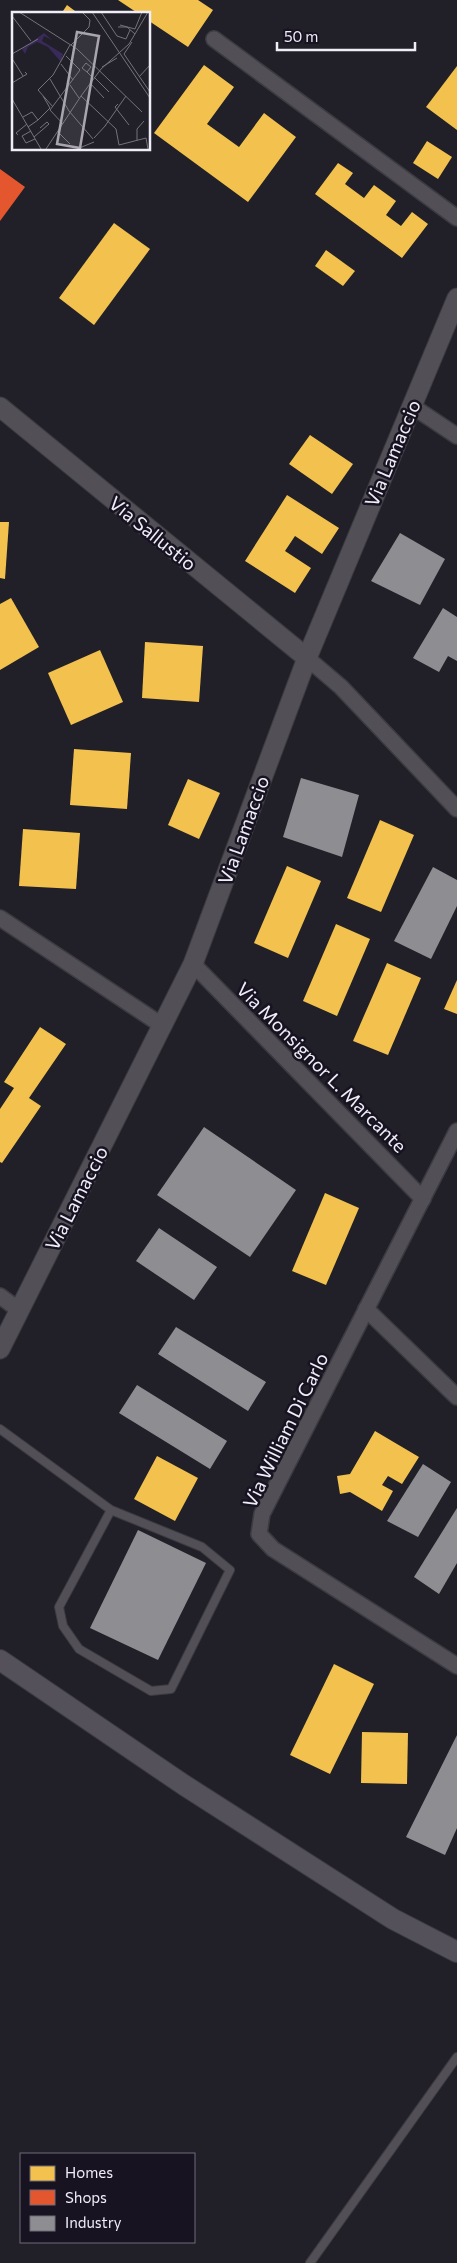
<svg xmlns="http://www.w3.org/2000/svg" width="457" height="2263" font-family="Commissioner,sans-serif">
<style>
.homes{fill:#f2c14e}
.shops{fill:#e4572e}
.industry{fill:#8d8d92}
.lines{fill:none;stroke-linecap:round;stroke-linejoin:round}
.service-casing{stroke:#3c3b42;stroke-width:10}
.minor-casing{stroke:#3c3b42;stroke-width:18}
.tertiary-casing{stroke:#3c3b42;stroke-width:21}
.secondary-casing{stroke:#3c3b42;stroke-width:22}
.service{stroke:#525056;stroke-width:8}
.minor{stroke:#525056;stroke-width:15}
.tertiary{stroke:#525056;stroke-width:19}
.secondary{stroke:#54515b;stroke-width:20}
.labels{text-anchor:middle;dominant-baseline:central;stroke-width:5;stroke-linejoin:round;paint-order:stroke}
.street-label{font-size:19px;fill:#f0edf8;stroke:#171321}
.inset-road{fill:none;stroke:#74727b;stroke-width:1}
.view{fill:#a8a5af;fill-opacity:0.15;stroke:#a8a5af;stroke-width:2.5}
.inset-edge{fill:none;stroke:#f0edf8;stroke-width:2.5}
</style>
<rect width="100%" height="100%" fill="#212028"/>
<g class="homes">
<polygon points="118,0 198,0 213,10 188,47 149,21 149,14 139,14"/>
<polygon points="67,5 79,14 61,14"/>
<polygon points="204,65 234,87 207,124 239,147 264,113 296,137 248,202 154,133"/>
<polygon points="457,66 457,130 426,107"/>
<polygon points="427,141 452,157 438,179 413,163"/>
<polygon points="338,163 353,173 345,184 364,198 374,185 396,201 386,215 401,226 412,212 428,224 402,258 315,194"/>
<polygon points="114,223 150,249 94,325 59,298"/>
<polygon points="326,250 355,271 343,286 315,266"/>
<polygon points="310,435 353,464 332,494 289,464"/>
<polygon points="287,495 339,528 322,554 295,536 285,551 311,568 295,593 245,561"/>
<polygon points="0,522 9,522 5,579 0,578"/>
<polygon points="11,598 39,647 0,670 0,604"/>
<polygon points="145,642 203,646 199,702 142,698"/>
<polygon points="100,650 123,702 71,725 48,673"/>
<polygon points="74,749 131,753 127,809 70,805"/>
<polygon points="188,779 220,793 199,839 168,825"/>
<polygon points="380,820 414,835 381,912 347,898"/>
<polygon points="23,829 80,833 76,889 19,886"/>
<polygon points="287,866 321,881 288,958 254,943"/>
<polygon points="336,924 370,939 337,1016 303,1001"/>
<polygon points="387,963 421,978 388,1055 353,1041"/>
<polygon points="457,980 457,1014 444,1009"/>
<polygon points="40,1027 66,1044 29,1098 41,1106 2,1163 0,1162 0,1109 14,1088 4,1082"/>
<polygon points="325,1193 359,1208 326,1285 292,1271"/>
<polygon points="375,1431 419,1457 402,1484 388,1476 382,1485 393,1491 382,1511 350,1492 340,1494 337,1476 350,1474"/>
<polygon points="157,1456 198,1478 175,1521 134,1499"/>
<polygon points="334,1664 374,1684 330,1774 290,1755"/>
<polygon points="362,1732 408,1733 407,1784 361,1783"/>
</g>
<polygon class="shops" points="0,169 25,187 0,221"/>
<g class="industry">
<polygon points="400,533 445,559 420,605 371,581"/>
<polygon points="443,608 457,617 457,661 448,656 439,672 413,658"/>
<polygon points="301,778 359,795 342,857 283,837"/>
<polygon points="433,867 457,880 457,906 431,959 394,941"/>
<polygon points="204,1127 296,1190 250,1257 157,1195"/>
<polygon points="159,1228 217,1267 194,1300 136,1261"/>
<polygon points="176,1327 266,1382 248,1411 158,1354"/>
<polygon points="137,1385 227,1441 210,1469 119,1413"/>
<polygon points="423,1464 451,1482 418,1537 387,1521"/>
<polygon points="457,1508 457,1563 439,1594 414,1577"/>
<polygon points="138,1530 206,1563 158,1660 90,1628"/>
<polygon points="457,1735 457,1828 445,1855 406,1837"/>
</g>
<g class="lines">
<g class="service-casing">
<g id="service">
<polyline points="0,1429 111,1510 202,1547 230,1570 171,1689 151,1691 79,1649 63,1626 59,1607 111,1510"/>
<polyline points="310,2263 457,2057"/>
</g>
</g>
<g class="minor-casing">
<g id="minor">
<polyline points="214,39 457,218"/>
<polyline points="412,406 457,436"/>
<polyline points="307,658 341,687 457,809"/>
<polyline points="0,918 163,1026"/>
<polyline points="193,964 423,1199"/>
<polyline points="457,1131 262,1514 259,1534 273,1549 457,1666"/>
<polyline points="0,1296 19,1310"/>
<polyline points="366,1309 457,1397"/>
</g>
</g>
<g class="tertiary-casing">
<g id="tertiary">
<polyline points="0,407 307,658"/>
<polyline points="0,1349 193,964 307,658 457,298"/>
</g>
</g>
<g class="secondary-casing">
<polyline id="secondary" points="0,1660 184,1785 393,1919 457,1952"/>
</g>
<use href="#service" class="service"/>
<use href="#minor" class="minor"/>
<use href="#tertiary" class="tertiary"/>
<use href="#secondary" class="secondary"/>
</g>
<g class="labels">
<g class="street-label">
<text transform="translate(392 453) rotate(-67)">Via Lamaccio</text>
<text transform="translate(153 533) rotate(39)">Via Sallustio</text>
<text transform="translate(243 830) rotate(-70)">Via Lamaccio</text>
<text transform="translate(322 1067) rotate(45)">Via Monsignor L. Marcante</text>
<text transform="translate(76 1198) rotate(-63)">Via Lamaccio</text>
<text transform="translate(285 1430) rotate(-64)">Via William Di Carlo</text>
</g>
</g>
<g transform="translate(12 12)">
<rect width="138" height="138" fill="#212028"/>
<path d="M32,21L40,28L32,24L30,29L51,42L49,50L36,35L25,30L16,35L13,42L10,37Z" fill="#392a5a"/>
<path class="inset-road" d="M7,0L65,37L130,100M80,0L138,86M89,0L105,24L114,27L118,18M0,4L19,29M108,13L123,17L130,0M106,15H115L123,22M120,30L112,42L138,80M59,33L77,15L78,8L70,0M0,42L26,27M1,48L11,64M49,52L61,68M90,55L105,46M75,60L70,56L74,51L79,55L75,60L81,66M82,65L97,80M127,65L138,53M38,67L57,99L81,127M0,71L15,62L13,60M78,71L92,86M58,73L67,86M69,84L104,117L107,133L134,126L136,137M0,87L29,137M106,92L103,95L117,113M41,95L26,78L41,63L58,33M11,105L20,100L26,108L16,115M26,108L38,96L31,84M51,112L38,98L68,58L54,44M93,114L114,84M19,119L10,124L14,131L23,127M46,120L58,132M6,123L4,121L15,112M22,125L37,112L35,110L28,116M82,126L94,113M125,128V117L132,109M34,137L69,84L89,57L117,32L136,0M65,137L82,130"/>
<path class="view" d="M65,20L87,24L68,136L45,132Z"/>
<rect width="138" height="138" class="inset-edge"/>
</g>
<rect x="20" y="2153" width="175" height="90" fill="#171321" stroke="#6e6a77"/>
<rect x="30" y="2166" width="25" height="15" fill="#f2c14e" stroke="#6e6a77"/>
<text x="65" y="2178" font-size="15" fill="#f0edf8">Homes</text>
<rect x="30" y="2190" width="25" height="15" fill="#e4572e" stroke="#6e6a77"/>
<text x="65" y="2203" font-size="15" fill="#f0edf8">Shops</text>
<rect x="30" y="2216" width="25" height="15" fill="#8d8d92" stroke="#6e6a77"/>
<text x="65" y="2228" font-size="15" fill="#f0edf8">Industry</text>
<path d="M277 42v8h138v-8" fill="none" stroke="#f0edf8" stroke-width="2.5"/>
<text x="284" y="42" font-size="15" fill="#f0edf8" stroke="#171321" stroke-width="4" paint-order="stroke">50 m</text>
</svg>
